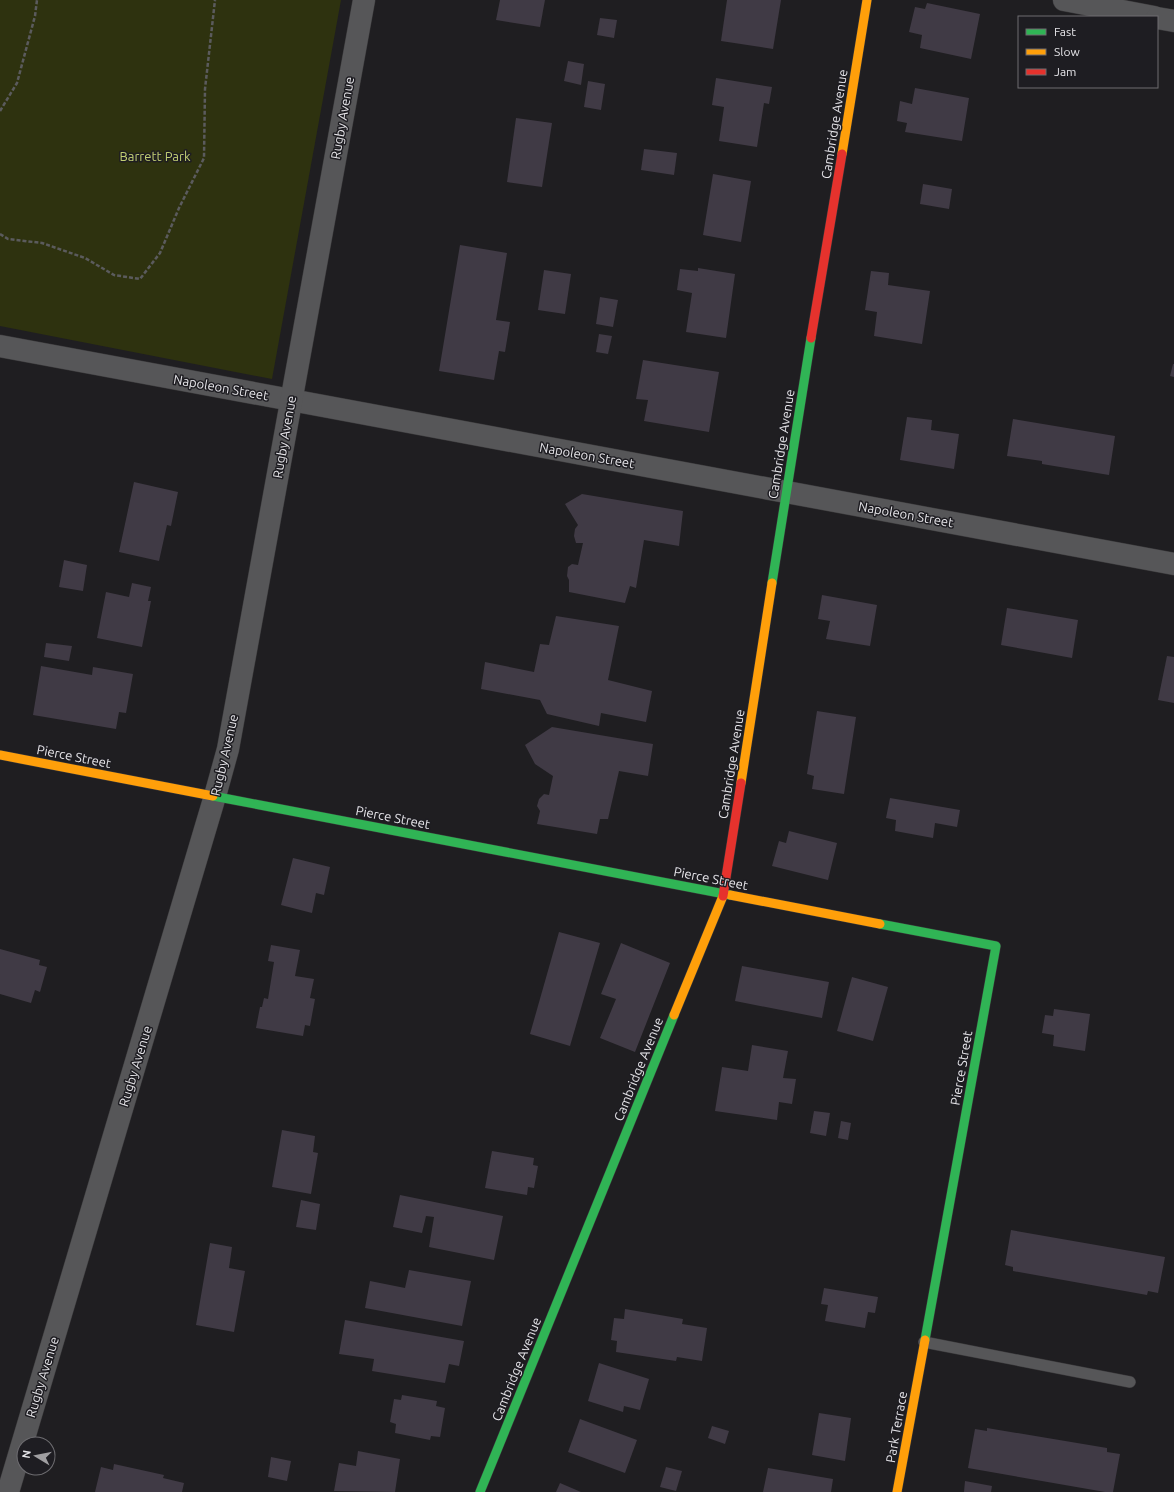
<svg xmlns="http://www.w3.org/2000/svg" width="1174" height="1492" font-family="Ubuntu,sans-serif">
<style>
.green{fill:#2e320f}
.building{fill:#403a45}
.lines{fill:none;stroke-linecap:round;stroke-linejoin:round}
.lane-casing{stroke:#39383a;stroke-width:12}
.street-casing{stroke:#39383a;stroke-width:23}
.fast-casing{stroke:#39383a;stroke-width:10}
.slow-casing{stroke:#39383a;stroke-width:10}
.jam-casing{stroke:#39383a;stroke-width:10}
.path{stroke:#5b5b5d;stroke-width:2.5;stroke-dasharray:4 2;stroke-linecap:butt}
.lane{stroke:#565658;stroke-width:11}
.street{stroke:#565658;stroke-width:22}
.fast{stroke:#30b455;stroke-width:9}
.slow{stroke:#ff9f0a;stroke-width:9}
.jam{stroke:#e5322d;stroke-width:9}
.labels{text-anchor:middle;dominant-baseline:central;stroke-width:3;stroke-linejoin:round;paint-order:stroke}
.street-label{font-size:13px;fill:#e5e4e8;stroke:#1e1d22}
.park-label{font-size:13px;fill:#c2cf73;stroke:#1e1d22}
</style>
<rect width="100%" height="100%" fill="#1f1e21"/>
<polygon class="green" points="0,0 341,0 272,379 0,326"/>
<g class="building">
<polygon points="500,0 545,0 540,27 496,20"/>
<polygon points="727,0 781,0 773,49 721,41"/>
<polygon points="927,3 980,14 971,59 920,48 922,35 909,32 915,7 925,9"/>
<polygon points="600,18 617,20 614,38 597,35"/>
<polygon points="568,61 584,64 581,85 564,81"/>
<polygon points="716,78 772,87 769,104 764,103 757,147 719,141 724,107 712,105"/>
<polygon points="588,81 605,84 601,110 584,107"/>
<polygon points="915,88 969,98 962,141 905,132 907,123 897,121 900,101 912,104"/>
<polygon points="516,118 552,123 542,187 507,182"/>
<polygon points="644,149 677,153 674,175 641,170"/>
<polygon points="713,174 751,181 741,242 703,235"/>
<polygon points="923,184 952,189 949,209 920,204"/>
<polygon points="460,245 507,253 496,320 510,322 505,352 499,351 494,380 439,371"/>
<polygon points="698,268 735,274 726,338 686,332 692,293 677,290 680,269 698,271"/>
<polygon points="544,270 571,274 565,314 538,310"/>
<polygon points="871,271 889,273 888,285 930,291 922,344 874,336 877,312 865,310"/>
<polygon points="600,297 618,300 613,327 596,324"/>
<polygon points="599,334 612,336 608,354 596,352"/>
<polygon points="643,360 719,372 709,432 644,421 648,400 636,399"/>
<polygon points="1173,364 1174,364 1174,377 1170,376"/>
<polygon points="907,417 932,420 931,430 959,434 954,469 900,460"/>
<polygon points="1013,419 1115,436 1109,475 1042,464 1042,461 1007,456"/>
<polygon points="134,482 178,492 171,526 167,525 159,561 119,552"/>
<polygon points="582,494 683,511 679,546 644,540 636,588 630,586 625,603 569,592 569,580 567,576 568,567 572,564 578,565 583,543 576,543 574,536 575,529 578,525 565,504"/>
<polygon points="64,560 87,565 83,591 59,587"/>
<polygon points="132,583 151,587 148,601 151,601 142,647 97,638 106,592 129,597"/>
<polygon points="822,595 877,605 870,646 826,639 830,621 818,619"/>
<polygon points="1007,608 1078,620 1072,658 1001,645"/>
<polygon points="556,616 619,626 608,680 652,691 646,722 601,713 599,726 547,714 540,700 481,689 485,662 534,672 540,644 549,645"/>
<polygon points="46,643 72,646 69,661 44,657"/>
<polygon points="1167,656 1174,657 1174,703 1158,700"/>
<polygon points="41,666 92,675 93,667 133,674 126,713 119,712 116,729 33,715"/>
<polygon points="817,711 856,717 844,794 812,789 814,776 807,774"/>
<polygon points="552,727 653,744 648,776 619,771 608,819 600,819 597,834 537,824 540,811 537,806 539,799 544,794 549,795 553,776 535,764 525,745"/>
<polygon points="890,798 960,810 957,827 935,823 933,838 895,831 896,820 886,818"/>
<polygon points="789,831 837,843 828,880 772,866 779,841 786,843"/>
<polygon points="293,858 330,867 324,895 316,893 312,913 281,905"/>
<polygon points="559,932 600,943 570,1046 530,1034"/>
<polygon points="621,943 670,963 635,1052 600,1038 616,999 601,994"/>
<polygon points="271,945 300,950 295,976 314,979 310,998 315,999 310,1026 305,1025 303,1036 256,1028 260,1007 262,1007 264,998 268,999 274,962 268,961"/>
<polygon points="0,949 40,960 39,965 47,967 40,992 35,990 31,1003 0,994"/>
<polygon points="742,966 829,982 822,1018 735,1001"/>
<polygon points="852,977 888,987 873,1041 837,1031"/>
<polygon points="1054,1009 1090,1014 1085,1051 1053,1046 1054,1035 1042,1033 1045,1015 1053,1016"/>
<polygon points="752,1045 788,1051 783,1078 796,1079 792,1104 779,1102 777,1120 715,1111 722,1067 748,1071"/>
<polygon points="814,1111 830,1113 826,1136 810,1133"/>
<polygon points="841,1121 851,1123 848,1140 838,1138"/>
<polygon points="282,1130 315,1136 313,1152 318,1153 311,1194 272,1187"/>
<polygon points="492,1151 534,1158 533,1165 538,1166 534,1188 528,1187 527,1195 485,1188"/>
<polygon points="400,1195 503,1216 494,1260 429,1247 434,1217 426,1216 422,1233 393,1227"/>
<polygon points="301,1200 320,1204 316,1230 296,1227"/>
<polygon points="1011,1230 1165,1257 1158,1293 1148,1291 1147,1295 1013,1271 1013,1267 1005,1265"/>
<polygon points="210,1243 232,1247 229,1268 245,1271 234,1332 196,1325"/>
<polygon points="409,1270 471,1281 462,1326 365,1308 370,1281 405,1288"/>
<polygon points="824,1288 878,1297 875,1313 868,1312 865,1328 825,1321 828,1305 821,1304"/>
<polygon points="625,1309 683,1319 682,1324 707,1328 702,1361 677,1357 676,1361 616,1352 617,1341 611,1340 614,1318 624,1319"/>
<polygon points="345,1320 464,1341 459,1366 449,1364 445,1383 372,1371 374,1359 339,1354"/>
<polygon points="599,1363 649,1379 640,1410 624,1406 623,1412 588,1401"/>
<polygon points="402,1395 437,1401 436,1406 445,1408 440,1437 431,1436 430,1440 395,1433 396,1424 390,1422 394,1399 401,1400"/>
<polygon points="819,1413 851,1418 845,1461 812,1455"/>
<polygon points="580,1419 637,1440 625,1473 568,1452"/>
<polygon points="712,1426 729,1431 725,1444 708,1438"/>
<polygon points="987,1428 1107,1448 1107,1452 1120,1454 1113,1492 1105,1492 968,1468 975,1429 987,1431"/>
<polygon points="358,1451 400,1459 395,1492 334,1491 339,1463 356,1466"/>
<polygon points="271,1457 291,1461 287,1481 268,1477"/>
<polygon points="114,1464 164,1475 163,1478 184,1483 182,1492 95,1492 101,1467 113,1470"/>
<polygon points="666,1467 682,1471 676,1491 660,1487"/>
<polygon points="768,1468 833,1479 831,1492 763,1492"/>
<polygon points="965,1481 992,1486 991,1492 964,1492"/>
<polygon points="560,1483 581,1492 556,1492"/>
</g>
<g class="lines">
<g class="lane-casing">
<polyline id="lane" points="924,1342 1130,1382"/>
</g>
<g class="street-casing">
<g id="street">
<polyline points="1064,0 1154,17"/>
<polyline points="1157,18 1174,21"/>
<polyline points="0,346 1174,564"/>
<polyline points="8,1492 215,796 228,749 364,0"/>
</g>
</g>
<g class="fast-casing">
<g id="fast">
<polyline points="772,583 811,338"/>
<polyline points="213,796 730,895"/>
<polyline points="880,924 996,946 925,1340"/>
<polyline points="480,1492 674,1015"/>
</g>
</g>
<g class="slow-casing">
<g id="slow">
<polyline points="842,154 867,0"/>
<polyline points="0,755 213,796"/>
<polyline points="741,783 772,583"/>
<polyline points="730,895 880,924"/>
<polyline points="674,1015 723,896"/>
<polyline points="897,1492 925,1340"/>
</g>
</g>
<g class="jam-casing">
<g id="jam">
<polyline points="811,338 842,154"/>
<polyline points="723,896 741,783"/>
</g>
</g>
<g class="path">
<polyline points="0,111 17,83 35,16 37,0"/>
<polyline points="0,234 8,239 42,243 85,258 114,275 140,279 160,253 179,208 204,158 205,89 215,0"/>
</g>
<use href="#lane" class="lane"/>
<use href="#street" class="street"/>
<use href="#fast" class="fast"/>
<use href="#slow" class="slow"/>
<use href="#jam" class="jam"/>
</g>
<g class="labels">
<g class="street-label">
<text transform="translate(342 118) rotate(-80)">Rugby Avenue</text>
<text transform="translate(834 124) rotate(-81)">Cambridge Avenue</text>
<text transform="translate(221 387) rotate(10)">Napoleon Street</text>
<text transform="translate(284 437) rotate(-80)">Rugby Avenue</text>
<text transform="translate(781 444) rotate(-81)">Cambridge Avenue</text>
<text transform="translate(587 455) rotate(10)">Napoleon Street</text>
<text transform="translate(906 514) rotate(10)">Napoleon Street</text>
<text transform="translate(224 755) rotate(-77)">Rugby Avenue</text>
<text transform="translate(74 756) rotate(11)">Pierce Street</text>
<text transform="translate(731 764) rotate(-81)">Cambridge Avenue</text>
<text transform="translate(393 817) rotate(11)">Pierce Street</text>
<text transform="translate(711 878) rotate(11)">Pierce Street</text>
<text transform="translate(135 1066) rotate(-73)">Rugby Avenue</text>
<text transform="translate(961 1068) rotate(-80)">Pierce Street</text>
<text transform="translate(638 1069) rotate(-68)">Cambridge Avenue</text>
<text transform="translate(516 1369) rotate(-68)">Cambridge Avenue</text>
<text transform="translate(42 1377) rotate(-73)">Rugby Avenue</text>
<text transform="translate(896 1427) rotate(-80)">Park Terrace</text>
</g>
<g class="park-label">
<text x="155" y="156">Barrett Park</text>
</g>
</g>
<rect x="1018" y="16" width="140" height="72" fill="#1e1d22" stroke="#6e6d71"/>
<rect x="1026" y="29" width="20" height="6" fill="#30b455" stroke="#6e6d71"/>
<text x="1054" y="36" font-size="12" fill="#e5e4e8">Fast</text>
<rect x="1026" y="49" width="20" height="6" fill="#ff9f0a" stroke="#6e6d71"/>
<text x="1054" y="56" font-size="12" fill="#e5e4e8">Slow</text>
<rect x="1026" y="69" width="20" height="6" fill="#e5322d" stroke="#6e6d71"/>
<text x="1054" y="76" font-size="12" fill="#e5e4e8">Jam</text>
<g transform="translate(36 1456) rotate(280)"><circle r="19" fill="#1e1d22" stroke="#6e6d71"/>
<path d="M0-3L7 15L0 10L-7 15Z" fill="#a09fa2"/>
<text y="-6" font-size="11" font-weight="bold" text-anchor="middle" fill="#e5e4e8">N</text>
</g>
</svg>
